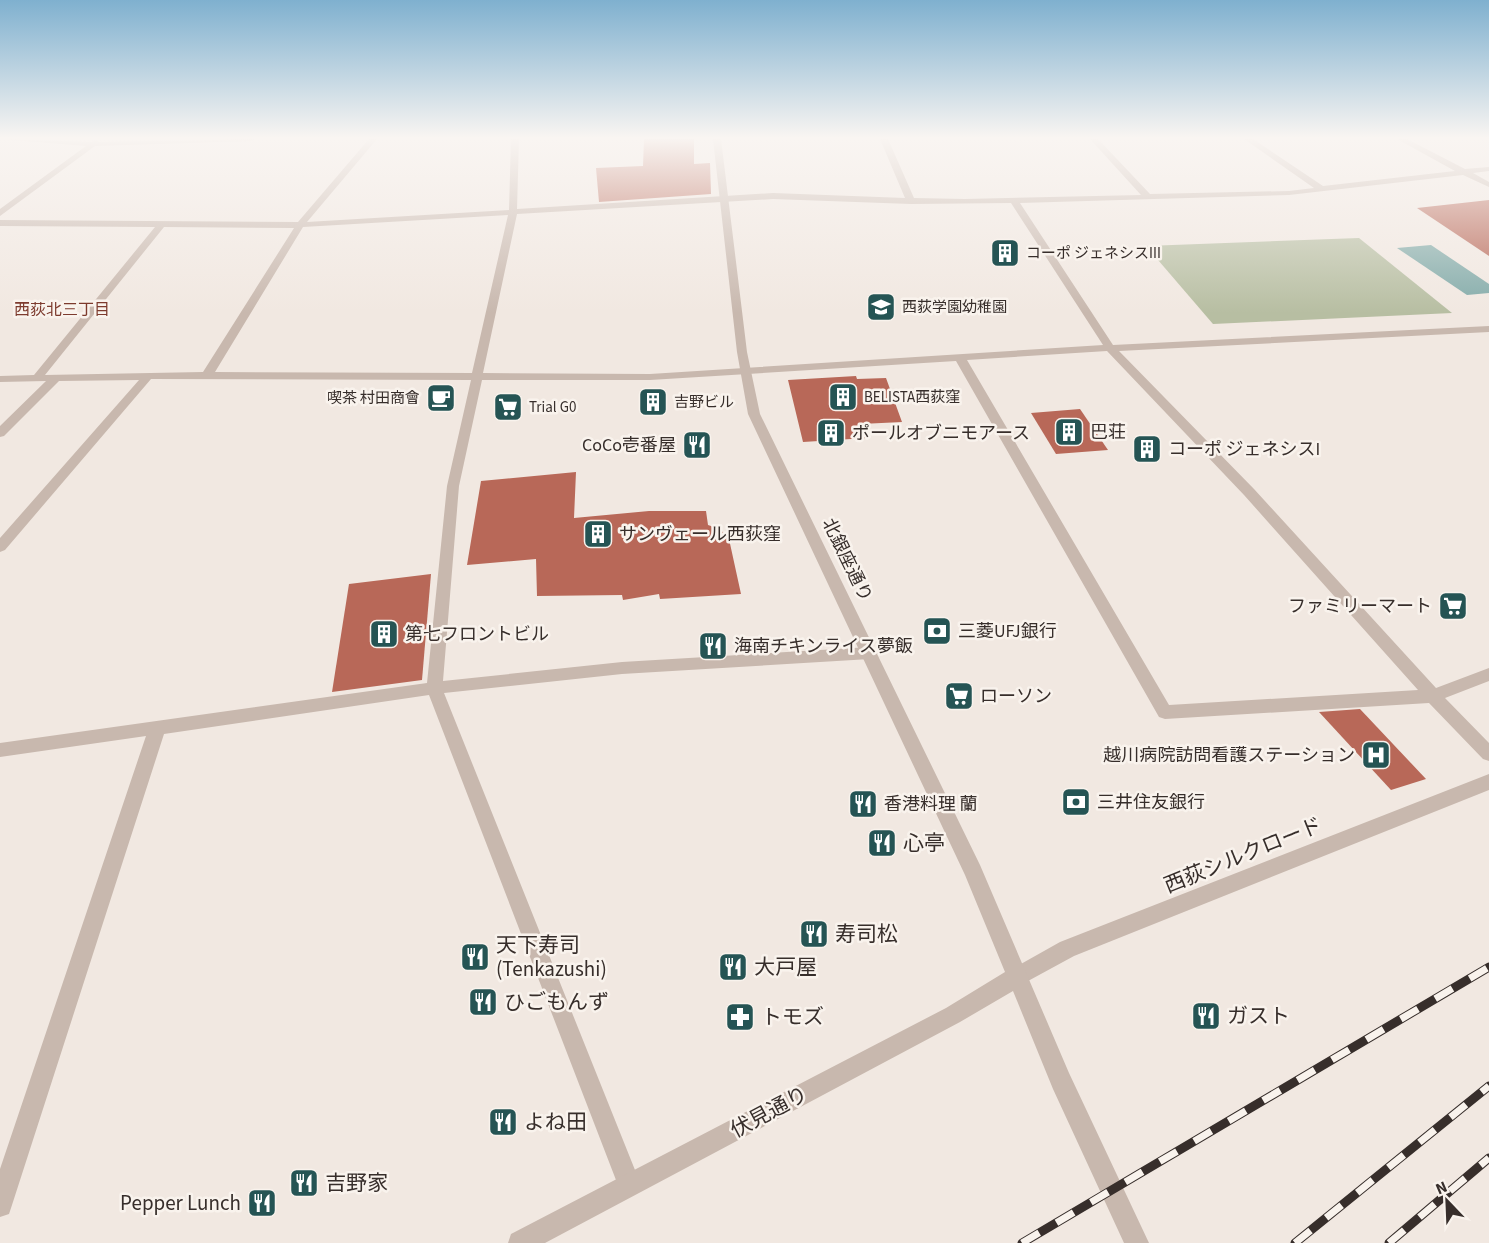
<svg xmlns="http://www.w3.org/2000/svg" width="1489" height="1243" font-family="'Source Sans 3','Noto Sans JP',sans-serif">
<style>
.green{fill:#b7bea2}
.water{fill:#83aba9}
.building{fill:#b86858}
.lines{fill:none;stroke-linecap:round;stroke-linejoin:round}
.minor{fill:#c8b8ae;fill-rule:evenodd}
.tertiary{fill:#c8b8ae;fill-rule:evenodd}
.rail-casing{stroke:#372e2b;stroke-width:9}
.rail{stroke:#f9f3ed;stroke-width:7;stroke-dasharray:20;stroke-linecap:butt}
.labels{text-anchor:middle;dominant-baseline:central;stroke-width:5;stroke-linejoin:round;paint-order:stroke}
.far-poi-label{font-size:15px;fill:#372e2b;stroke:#f9f3ed;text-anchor:start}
.far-neighbourhood-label{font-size:16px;fill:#7d3b2e;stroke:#f9f3ed}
.poi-label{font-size:18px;fill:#372e2b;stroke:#f9f3ed;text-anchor:start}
.street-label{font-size:18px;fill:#372e2b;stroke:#f9f3ed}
.near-poi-label{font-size:21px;fill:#372e2b;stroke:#f9f3ed;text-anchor:start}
.near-street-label{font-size:21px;fill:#372e2b;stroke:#f9f3ed}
</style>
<rect width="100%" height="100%" fill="#f1e8e1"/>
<polygon class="green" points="1359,238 1452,313 1213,324 1146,246"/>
<polygon class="water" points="1431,245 1489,284 1489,293 1467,295 1397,248"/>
<g class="building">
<polygon points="644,139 694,139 694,164 710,163 711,194 599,202 596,168 643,166"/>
<polygon points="1489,200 1489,256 1417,208"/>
<polygon points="856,376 857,379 886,378 902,422 861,424 867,438 803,442 788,380"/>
<polygon points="1080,409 1108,450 1056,454 1031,413"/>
<polygon points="576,472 574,518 649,511 706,511 708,525 720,529 729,539 741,594 660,599 659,594 623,600 622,595 537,596 536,559 467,565 481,481"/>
<polygon points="431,574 422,680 332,692 349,584"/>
<polygon points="1360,709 1426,779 1391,790 1319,712"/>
</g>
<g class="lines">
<g class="minor">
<polygon points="0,139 92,142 96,140 99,142 256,139 252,141 95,146 0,216 0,209 86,146"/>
<path d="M369,139H377L307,222L509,210L511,139H519L517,209L773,193L905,198L880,139H888L914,198L965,199L1141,195L1090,139H1098L1150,194L1289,191L1314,188L1244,139H1253L1323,186L1455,171L1397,139H1407L1465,169L1489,167V171L1473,173L1489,182V187L1463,175L1289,195L1020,203L1113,345L1489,326V332L1119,351L1254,489L1436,688L1489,668V681L1445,698L1489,743V761L1483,759L1429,703L1165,719L1159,717L956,361L650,380H482L459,486L443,681L622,662L870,647L875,649L878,653L875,657L870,659L622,674L444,693L641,1185L637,1193L629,1197L621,1193L429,695L164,734L12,1205L9,1214L0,1217V1169L146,736L0,757V743L427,683L447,486L471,380L151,379L5,550L0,552V538L139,380L59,381L4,436L0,437V426L46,381L0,382V376L34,375L155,227L0,226V220L298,222ZM773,199L911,204L1011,203L1103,345L650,374L483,373L517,214ZM508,215L472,373L215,372L303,227ZM164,227L294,228L203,372L45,375ZM1107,351L1244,495L1418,690L1169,705L967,360Z"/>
<polygon points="1489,774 1489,790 1074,956 1017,987 1010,984 1007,977 1010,970 1060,942"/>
</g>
<polygon class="tertiary" points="713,139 721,139 747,352 760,414 980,865 1069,1073 1149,1243 1124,1243 1053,1089 1013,991 960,1022 545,1243 508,1243 511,1234 946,1008 1005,972 965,875 748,414 737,352"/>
<g class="rail-casing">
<g id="rail">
<polyline points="1022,1243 1489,967"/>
<polyline points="1295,1243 1489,1086"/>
<polyline points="1389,1243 1489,1158"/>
</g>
</g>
<use href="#rail" class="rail"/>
</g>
<linearGradient id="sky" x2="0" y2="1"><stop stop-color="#7fb0cf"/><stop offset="0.44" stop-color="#f9f5f2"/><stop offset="1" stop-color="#f9f5f2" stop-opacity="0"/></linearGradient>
<rect width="1489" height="313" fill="url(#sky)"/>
<defs>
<g id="building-square" transform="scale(1.5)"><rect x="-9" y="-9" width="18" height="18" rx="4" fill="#255454" stroke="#f9f3ed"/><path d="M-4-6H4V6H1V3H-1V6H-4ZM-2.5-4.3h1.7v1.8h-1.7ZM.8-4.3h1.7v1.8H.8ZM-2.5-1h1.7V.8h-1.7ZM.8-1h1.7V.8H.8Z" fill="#fff"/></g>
<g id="school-square" transform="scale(1.5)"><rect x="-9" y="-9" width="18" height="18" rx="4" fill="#255454" stroke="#f9f3ed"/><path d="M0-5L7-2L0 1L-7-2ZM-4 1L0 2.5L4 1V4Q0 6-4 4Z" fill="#fff"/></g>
<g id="cafe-square" transform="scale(1.5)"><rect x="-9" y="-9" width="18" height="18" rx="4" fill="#255454" stroke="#f9f3ed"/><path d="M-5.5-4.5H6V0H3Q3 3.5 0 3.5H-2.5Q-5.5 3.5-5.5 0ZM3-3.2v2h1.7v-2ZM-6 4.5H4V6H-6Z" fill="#fff"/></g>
<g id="supermarket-square" transform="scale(1.5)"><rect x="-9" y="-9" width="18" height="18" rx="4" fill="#255454" stroke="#f9f3ed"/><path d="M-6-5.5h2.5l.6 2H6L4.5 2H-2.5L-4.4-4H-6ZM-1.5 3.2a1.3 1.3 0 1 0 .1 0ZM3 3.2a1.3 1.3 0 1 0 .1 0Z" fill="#fff"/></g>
<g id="restaurant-square" transform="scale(1.5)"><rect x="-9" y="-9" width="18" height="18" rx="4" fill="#255454" stroke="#f9f3ed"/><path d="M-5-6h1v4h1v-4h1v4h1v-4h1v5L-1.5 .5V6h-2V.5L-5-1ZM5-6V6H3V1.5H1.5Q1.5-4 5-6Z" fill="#fff"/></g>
<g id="bank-square" transform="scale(1.5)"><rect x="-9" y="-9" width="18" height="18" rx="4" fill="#255454" stroke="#f9f3ed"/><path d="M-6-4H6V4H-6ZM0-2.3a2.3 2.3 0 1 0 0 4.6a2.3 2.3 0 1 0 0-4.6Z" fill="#fff"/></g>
<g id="hospital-square" transform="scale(1.5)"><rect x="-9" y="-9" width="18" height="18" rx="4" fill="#255454" stroke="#f9f3ed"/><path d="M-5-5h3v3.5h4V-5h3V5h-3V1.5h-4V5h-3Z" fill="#fff"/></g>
<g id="pharmacy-square" transform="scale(1.5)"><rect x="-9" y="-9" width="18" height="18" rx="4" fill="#255454" stroke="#f9f3ed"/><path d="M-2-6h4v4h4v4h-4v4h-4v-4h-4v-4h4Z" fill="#fff"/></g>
</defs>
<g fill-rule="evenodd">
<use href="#building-square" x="1005" y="253"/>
<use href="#school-square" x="881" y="307"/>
<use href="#building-square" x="843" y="397"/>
<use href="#cafe-square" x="441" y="398"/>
<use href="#building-square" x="653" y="402"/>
<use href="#supermarket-square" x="508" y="407"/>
<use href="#building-square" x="1069" y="432"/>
<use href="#building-square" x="831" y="433"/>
<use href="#restaurant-square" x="697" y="445"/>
<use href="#building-square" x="1147" y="449"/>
<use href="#building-square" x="598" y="534"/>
<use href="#supermarket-square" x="1453" y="606"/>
<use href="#bank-square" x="937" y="631"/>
<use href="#building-square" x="384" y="634"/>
<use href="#restaurant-square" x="713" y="646"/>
<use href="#supermarket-square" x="959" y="696"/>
<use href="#hospital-square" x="1376" y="755"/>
<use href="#bank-square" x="1076" y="802"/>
<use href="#restaurant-square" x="863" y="804"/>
<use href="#restaurant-square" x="882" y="843"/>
<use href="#restaurant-square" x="814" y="934"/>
<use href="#restaurant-square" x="475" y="957"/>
<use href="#restaurant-square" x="733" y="967"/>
<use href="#restaurant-square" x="483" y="1002"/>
<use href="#restaurant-square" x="1206" y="1016"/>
<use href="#pharmacy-square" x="740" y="1017"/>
<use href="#restaurant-square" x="503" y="1122"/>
<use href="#restaurant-square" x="304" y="1183"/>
<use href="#restaurant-square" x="262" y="1203"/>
</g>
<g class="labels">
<g class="far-poi-label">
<text x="1026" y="253">コーポ ジェネシスIII</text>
<text x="902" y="307">西荻学園幼稚園</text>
<text x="864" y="397">BELISTA西荻窪</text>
<text x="420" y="398" text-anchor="end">喫茶 村田商會</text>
<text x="674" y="402">吉野ビル</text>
<text x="529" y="407">Trial G0</text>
</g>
<g class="far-neighbourhood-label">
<text x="62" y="310">西荻北三丁目</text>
</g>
<g class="poi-label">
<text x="1090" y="432">巴荘</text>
<text x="852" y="433">ポールオブニモアース</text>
<text x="676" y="445" text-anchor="end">CoCo壱番屋</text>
<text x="1168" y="449">コーポ ジェネシスI</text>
<text x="619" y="534">サンヴェール西荻窪</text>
<text x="1432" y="606" text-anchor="end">ファミリーマート</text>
<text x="958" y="631">三菱UFJ銀行</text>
<text x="405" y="634">第七フロントビル</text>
<text x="734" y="646">海南チキンライス夢飯</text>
<text x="980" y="696">ローソン</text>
<text x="1355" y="755" text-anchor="end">越川病院訪問看護ステーション</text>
<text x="1097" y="802">三井住友銀行</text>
<text x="884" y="804">香港料理 蘭</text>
</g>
<g class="street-label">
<text transform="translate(847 560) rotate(64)">北銀座通り</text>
</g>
<g class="near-poi-label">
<text x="903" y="843">心亭</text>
<text x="835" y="934">寿司松</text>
<text x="496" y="945">天下寿司<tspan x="496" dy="24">(Tenkazushi)</tspan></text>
<text x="754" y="967">大戸屋</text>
<text x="504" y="1002">ひごもんず</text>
<text x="1227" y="1016">ガスト</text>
<text x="761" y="1017">トモズ</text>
<text x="524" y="1122">よね田</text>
<text x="325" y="1183">吉野家</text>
<text x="241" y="1203" text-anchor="end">Pepper Lunch</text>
</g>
<g class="near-street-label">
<text transform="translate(1243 855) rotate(-22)">西荻シルクロード</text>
<text transform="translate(769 1112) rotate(-28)">伏見通り</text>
</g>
</g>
<g transform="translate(1447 1201) rotate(337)" stroke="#f9f3ed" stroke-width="4.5" paint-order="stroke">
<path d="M0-4.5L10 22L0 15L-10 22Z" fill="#372e2b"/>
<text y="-9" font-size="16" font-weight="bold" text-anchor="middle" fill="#372e2b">N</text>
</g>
</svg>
